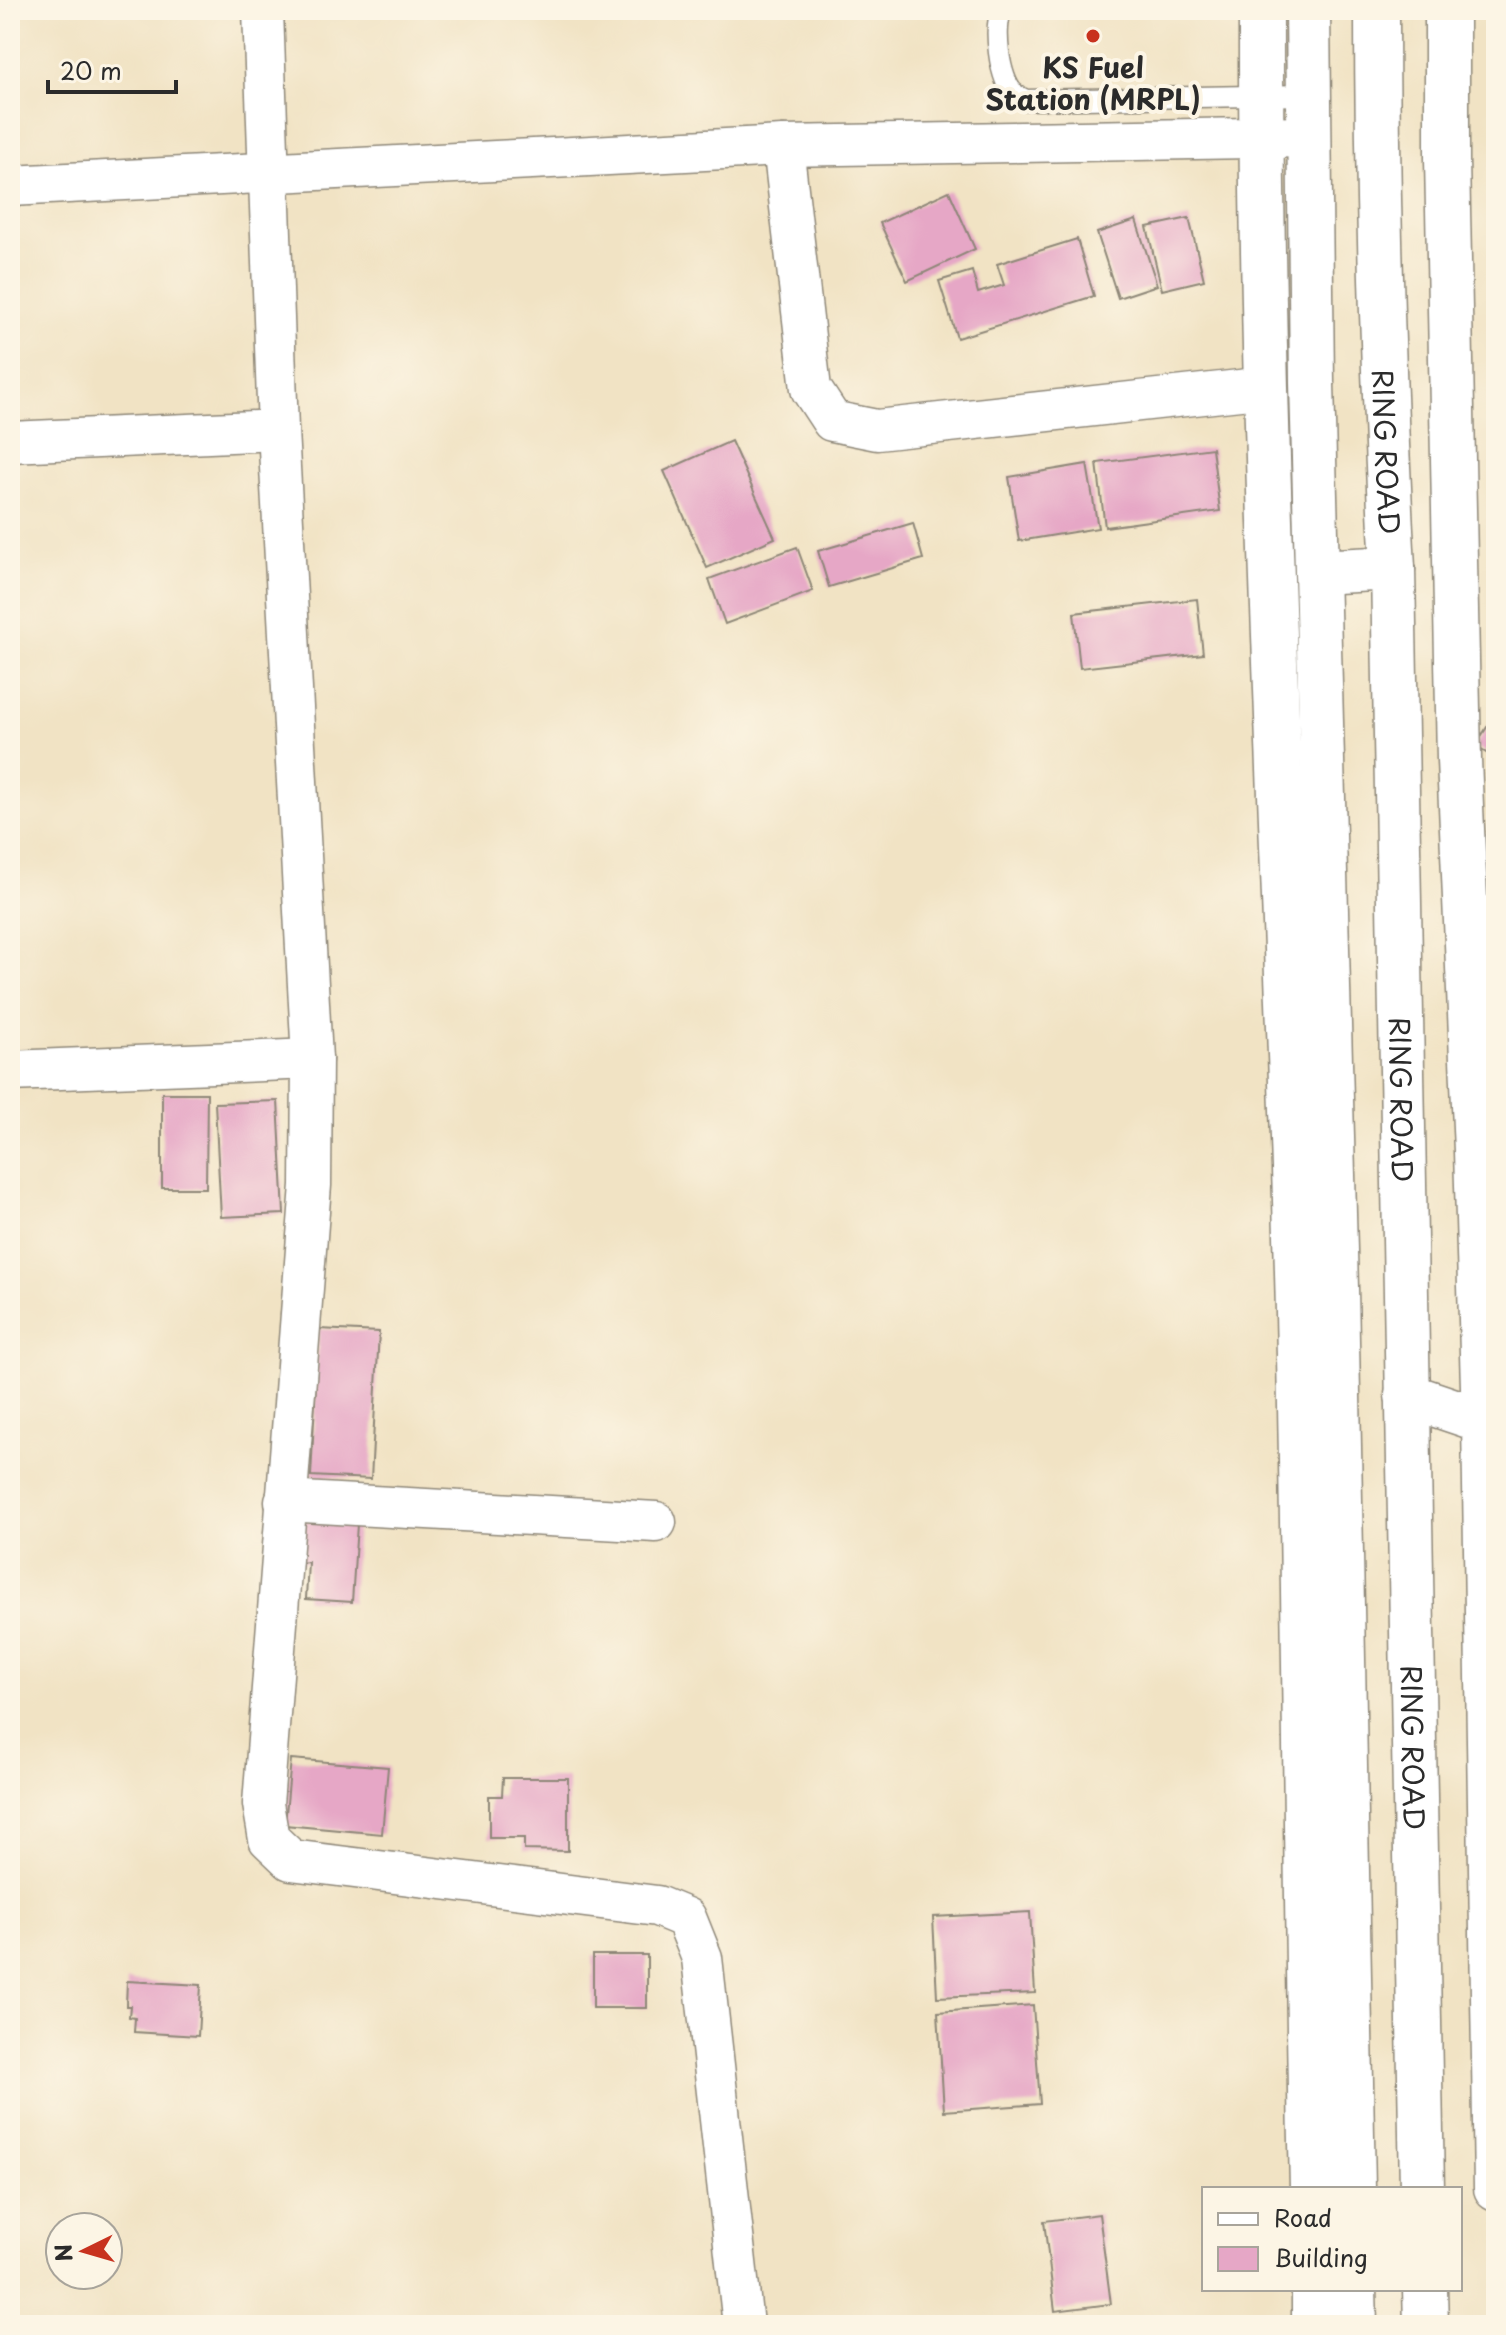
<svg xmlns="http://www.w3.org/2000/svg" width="1506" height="2335" font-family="'Playpen Sans',sans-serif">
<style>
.building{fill:#e6a7c6}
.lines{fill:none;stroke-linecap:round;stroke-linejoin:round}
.lane-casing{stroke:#8e8778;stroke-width:23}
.street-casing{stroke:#8e8778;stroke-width:43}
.secondary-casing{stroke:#8e8778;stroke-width:47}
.highway-casing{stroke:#8e8778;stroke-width:47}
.lane{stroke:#fff;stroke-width:20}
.street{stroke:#fff;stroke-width:40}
.secondary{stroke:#fff;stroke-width:44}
.highway{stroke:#fff;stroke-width:44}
.poi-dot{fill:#c8321e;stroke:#fcf5e5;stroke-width:3}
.labels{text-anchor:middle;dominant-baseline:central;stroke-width:8;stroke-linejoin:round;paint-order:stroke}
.poi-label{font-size:28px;font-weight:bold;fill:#2b2b2b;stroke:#fcf5e5}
.street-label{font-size:28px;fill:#2b2b2b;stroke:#fcf5e5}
</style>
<rect width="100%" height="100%" fill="#fcf5e5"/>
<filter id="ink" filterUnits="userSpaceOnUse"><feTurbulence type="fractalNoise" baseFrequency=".0125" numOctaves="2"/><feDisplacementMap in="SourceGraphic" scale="16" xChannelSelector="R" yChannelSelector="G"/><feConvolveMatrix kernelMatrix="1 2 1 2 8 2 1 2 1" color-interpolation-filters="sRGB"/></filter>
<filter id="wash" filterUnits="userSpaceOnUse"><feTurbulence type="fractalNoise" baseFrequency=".006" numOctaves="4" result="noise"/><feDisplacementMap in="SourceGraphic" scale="32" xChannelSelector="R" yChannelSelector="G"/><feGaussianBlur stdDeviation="1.8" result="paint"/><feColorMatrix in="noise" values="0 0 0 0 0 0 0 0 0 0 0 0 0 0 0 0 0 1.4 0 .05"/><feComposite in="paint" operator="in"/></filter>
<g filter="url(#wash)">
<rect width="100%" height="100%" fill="#f1e3c4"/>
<g id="blocks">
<g class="building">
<polygon points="949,191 975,249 907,281 880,223"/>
<polygon points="1189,218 1204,280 1162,290 1147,227"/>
<polygon points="1136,220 1157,285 1118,298 1097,233"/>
<polygon points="1077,239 1094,296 957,338 939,281 972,271 978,293 1004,285 997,264"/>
<polygon points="731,441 775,538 707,568 664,471"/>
<polygon points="1212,448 1220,511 1105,527 1097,463"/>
<polygon points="1087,464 1098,528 1019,541 1009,477"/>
<polygon points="913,523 923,559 829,587 818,551"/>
<polygon points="797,547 813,591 725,624 709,579"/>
<polygon points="1197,599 1203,654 1080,668 1074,613"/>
<polygon points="1496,713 1496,759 1475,746"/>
<polygon points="162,1093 207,1093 206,1188 162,1188"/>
<polygon points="278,1101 284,1214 221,1217 215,1103"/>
<polygon points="319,1329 379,1332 371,1479 311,1476"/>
<polygon points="302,1520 357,1524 352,1602 306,1599 308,1562 299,1563"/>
<polygon points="291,1759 388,1767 382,1834 285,1825"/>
<polygon points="503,1778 568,1778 568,1851 524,1850 524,1838 489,1838 489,1796 502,1796"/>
<polygon points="1030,1912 1035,1993 937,1997 933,1917"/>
<rect x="593" y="1955" width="54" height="53"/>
<polygon points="127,1981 201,1985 198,2036 134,2032 135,2018 129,2017 130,2006 126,2006"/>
<polygon points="1033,2005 1040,2104 944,2111 938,2012"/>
<polygon points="1099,2214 1111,2304 1055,2311 1044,2221"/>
</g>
</g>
</g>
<g filter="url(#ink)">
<use href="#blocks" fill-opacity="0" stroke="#8e8778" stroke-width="2"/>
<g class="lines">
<g class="lane-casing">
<path id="lane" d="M1002,10C993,26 999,80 1014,93C1017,96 1022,98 1026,100L1309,95"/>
</g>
<g class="street-casing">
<g id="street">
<polyline points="263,10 278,430 312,1059 311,1185 263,1804 269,1839 291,1860 657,1906 686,1918 702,1958 743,2325"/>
<polyline points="783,146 811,389 832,421 877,430 1267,387"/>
<polyline points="10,186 783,146 1308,137"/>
<polyline points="10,442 278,430"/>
<polyline points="10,1071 312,1059"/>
<polyline points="285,1501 656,1522"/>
</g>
</g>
<g class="secondary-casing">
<g id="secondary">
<path d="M1261,10C1260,386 1280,762 1293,1138C1305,1488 1304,1839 1312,2189"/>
<polyline points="1447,10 1447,159 1459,760 1476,1151 1484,1421 1496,2188"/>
<polyline points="1314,2325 1314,2289"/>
</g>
</g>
<g class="highway-casing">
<g id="highway">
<polyline points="1308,10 1312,383 1336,1288 1353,2189"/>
<path id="s1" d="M1377,10C1377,196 1383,382 1393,568L1422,2189"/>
<polyline points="1317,572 1393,568"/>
<polyline points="1407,1395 1484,1421"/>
<polyline points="1354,2289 1355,2325"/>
<polyline points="1425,2289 1426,2325"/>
</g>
</g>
<use href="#lane" class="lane"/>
<use href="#street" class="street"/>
<use href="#secondary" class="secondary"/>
<use href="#highway" class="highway"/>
</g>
</g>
<circle class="poi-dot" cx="1093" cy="36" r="8"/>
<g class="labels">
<g class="poi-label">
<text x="1093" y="66">KS Fuel<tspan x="1093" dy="32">Station (MRPL)</tspan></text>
</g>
<g class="street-label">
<text stroke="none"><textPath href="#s1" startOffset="442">RING ROAD</textPath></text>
<text stroke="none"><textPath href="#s1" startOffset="1090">RING ROAD</textPath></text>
<text stroke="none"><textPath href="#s1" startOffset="1738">RING ROAD</textPath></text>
</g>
</g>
<rect width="1506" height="2335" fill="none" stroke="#fcf5e5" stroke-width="40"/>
<rect x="1202" y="2187" width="260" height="104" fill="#fcf5e5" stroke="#a8a49b" stroke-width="2"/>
<rect x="1218" y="2213" width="40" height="12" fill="#ffffff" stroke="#a8a49b" stroke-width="2"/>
<text x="1274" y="2227" font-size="24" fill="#2b2b2b">Road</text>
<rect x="1218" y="2247" width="40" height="24" fill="#e6a7c6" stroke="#a8a49b" stroke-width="2"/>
<text x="1274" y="2267" font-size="24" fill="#2b2b2b">Building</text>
<g transform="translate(84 2251) rotate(265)"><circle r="38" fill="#fcf5e5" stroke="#a8a49b" stroke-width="2"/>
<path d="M0-6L14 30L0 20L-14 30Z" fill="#c8321e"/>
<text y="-12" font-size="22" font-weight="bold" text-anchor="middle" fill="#2b2b2b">N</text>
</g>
<path d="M48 80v12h128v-12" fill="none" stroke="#2b2b2b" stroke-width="4"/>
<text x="60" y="80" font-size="24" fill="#2b2b2b" stroke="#fcf5e5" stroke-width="6" paint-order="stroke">20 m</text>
</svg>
